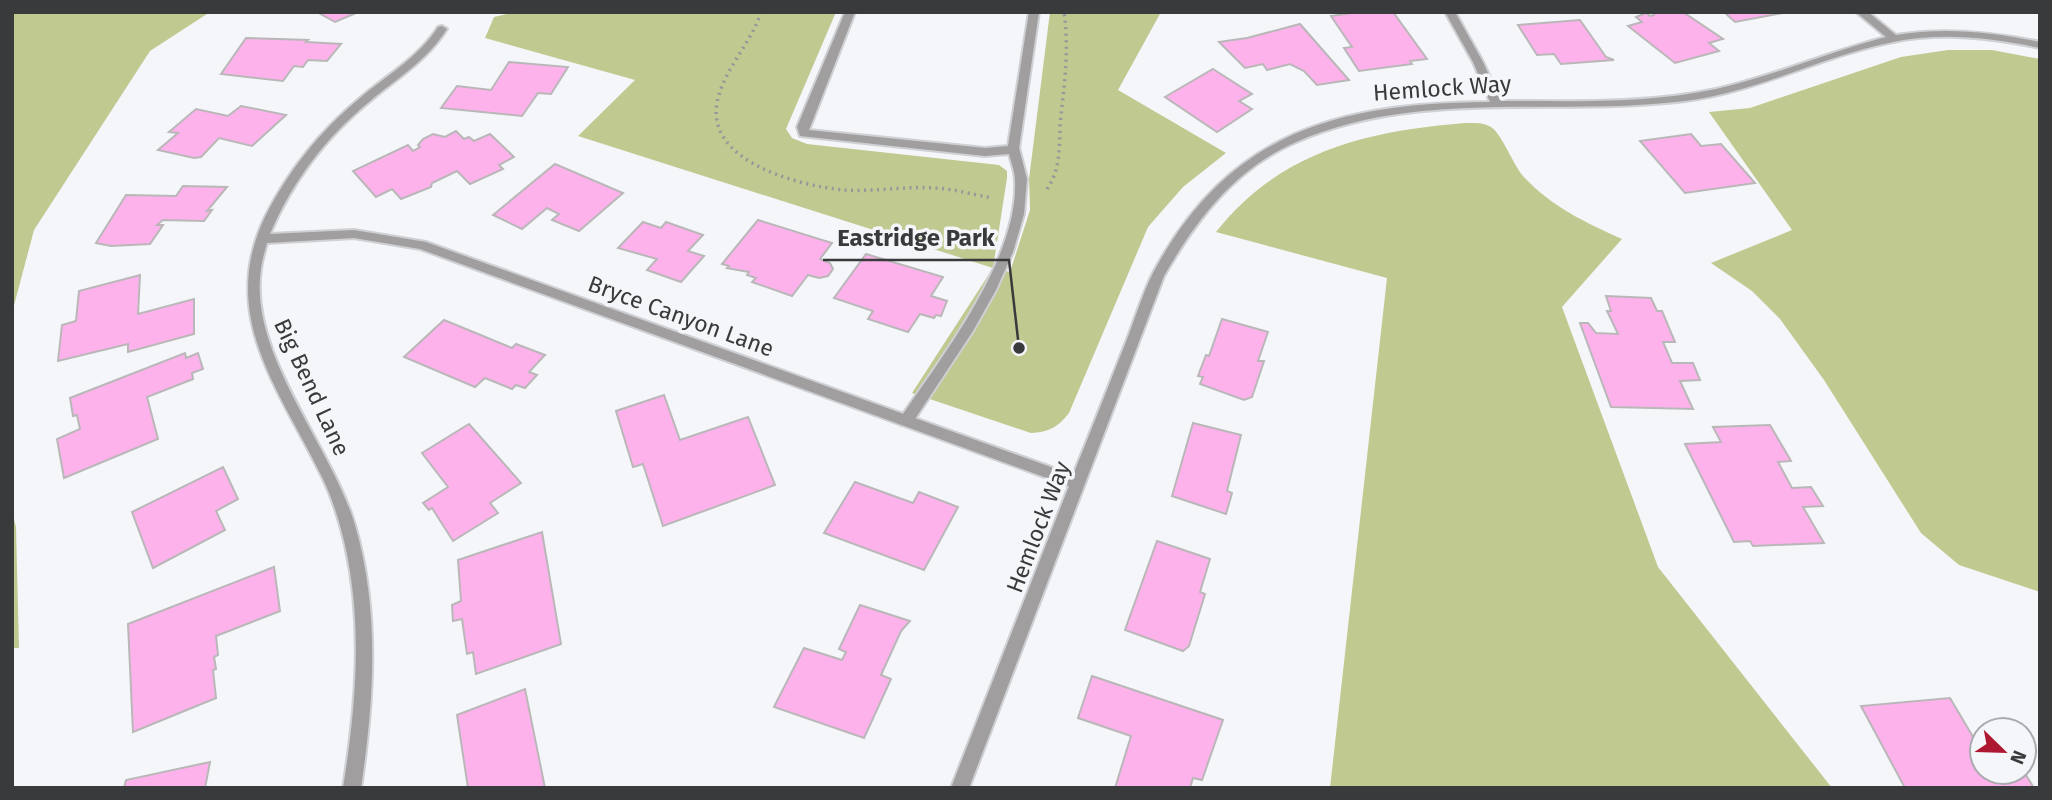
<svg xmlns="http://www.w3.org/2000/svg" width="2052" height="800" font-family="'Fira Sans',sans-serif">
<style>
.green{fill:#bfc990}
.building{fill:#feb2ec;stroke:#bab7b9;stroke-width:2}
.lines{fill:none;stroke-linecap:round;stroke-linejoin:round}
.service-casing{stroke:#cfd0d4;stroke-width:4}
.minor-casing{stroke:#cfd0d4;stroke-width:4}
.path{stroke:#969799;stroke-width:3.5;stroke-dasharray:2 4.5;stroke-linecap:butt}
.service{fill:#a09e9e;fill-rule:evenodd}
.minor{fill:#a09e9e;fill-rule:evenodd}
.labels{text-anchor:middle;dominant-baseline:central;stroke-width:7;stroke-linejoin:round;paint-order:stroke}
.street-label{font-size:23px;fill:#393a3b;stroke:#f5f6fa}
.leader{fill:none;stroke:#393a3b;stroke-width:2.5}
.callout-dot{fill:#393a3b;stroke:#f5f6fa;stroke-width:2.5}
.callout-label{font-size:24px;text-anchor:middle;font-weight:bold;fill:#393a3b;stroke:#f5f6fa;stroke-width:7;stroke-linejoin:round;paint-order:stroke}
</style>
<rect width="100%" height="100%" fill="#f5f6fa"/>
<g class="green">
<polygon points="12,12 210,12 150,51 34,230 12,313"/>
<path d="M515,12H836L786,129L792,138L807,144L999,165L1007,171V178L993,268L1010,272L1030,210L1029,179L1050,12H1161L1118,90L1226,153L1183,187L1148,227L1069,413C1058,427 1049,432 1031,433L912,393L993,268L578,136L635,80L485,38L494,17Z"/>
<polygon points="1948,50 1992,50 2040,59 2040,592 1959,565 1921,533 1824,380 1780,319 1752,291 1711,263 1792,230 1709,112 1750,108 1901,57"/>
<path d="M1465,123C1474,123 1483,122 1491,127C1501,133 1513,164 1523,176C1550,206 1586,223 1622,239L1562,307L1658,567L1832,788H1330L1387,278L1216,232C1280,151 1367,131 1465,123Z"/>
<polygon points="12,511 16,527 19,648 12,648"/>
</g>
<g class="building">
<polygon points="317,12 352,12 354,14 335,22"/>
<polygon points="1359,12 1393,12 1427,59 1410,61 1412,64 1359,71 1344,48 1352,47 1331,16"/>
<polygon points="1683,12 1723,39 1709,43 1719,51 1675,63 1628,26 1642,22 1636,17 1646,13 1650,16 1654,15 1653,12"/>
<polygon points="1724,12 1788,12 1735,22"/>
<polygon points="1580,20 1606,57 1614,60 1561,64 1554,54 1537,55 1518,25"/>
<polygon points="1300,24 1349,80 1317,85 1304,71 1290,64 1267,70 1263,64 1245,68 1219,42 1247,38"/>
<polygon points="246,38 308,40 306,42 341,44 327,61 308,60 303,67 294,66 283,81 221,74"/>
<polygon points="509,62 568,67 551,94 538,93 522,116 441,108 457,86 491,90"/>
<polygon points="1213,69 1252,94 1239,101 1252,109 1217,132 1165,97"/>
<polygon points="241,106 286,115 252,146 219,138 201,157 194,158 158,150 178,133 169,132 196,109 228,116"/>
<polygon points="456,131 464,139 469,137 474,141 490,134 514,157 499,165 503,169 470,184 457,171 432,183 431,187 401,199 392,189 376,197 353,171 408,145 413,151 420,147 418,145 423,139 433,134 445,137"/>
<polygon points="1691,134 1701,146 1721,144 1755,183 1685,193 1640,141"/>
<polygon points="555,164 623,193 579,231 552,220 559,214 547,208 522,229 493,215"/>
<polygon points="183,186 227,187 207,211 212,210 204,221 163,220 157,225 163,225 150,244 111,246 96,243 126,195 176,196"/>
<polygon points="758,220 832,243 820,259 830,263 833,269 828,276 819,278 808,275 792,296 752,282 756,278 747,275 749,272 727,268 729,266 722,264"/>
<polygon points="643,222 661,228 666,222 703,235 688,251 704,256 681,282 647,270 657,259 618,248"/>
<polygon points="866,254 943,277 931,296 947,301 941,316 936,315 934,318 920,314 908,332 868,319 873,311 834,298"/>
<polygon points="140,275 138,314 194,299 194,334 128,352 128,344 58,361 62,325 76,321 79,291"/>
<polygon points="1606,296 1651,298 1657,311 1662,311 1675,342 1663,342 1672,363 1693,363 1700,380 1680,381 1693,409 1611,407 1580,323 1588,323 1596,333 1618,334 1607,311 1611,311"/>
<polygon points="1222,319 1268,332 1258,361 1264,361 1252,397 1244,400 1200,384 1203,377 1198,376 1206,355 1209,356"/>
<polygon points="444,320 512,348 516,344 545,355 529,372 537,375 525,388 516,385 512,389 485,378 475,387 404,357"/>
<polygon points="185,353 186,358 198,353 203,369 192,373 193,379 147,397 158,439 64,478 57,439 80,429 77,415 73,416 70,398"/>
<polygon points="664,395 680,440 748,417 775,485 663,526 643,464 633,467 616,411"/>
<polygon points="1193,423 1241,435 1227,491 1232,493 1226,514 1172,496"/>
<polygon points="469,424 521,483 490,503 498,513 453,541 432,508 429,510 423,503 448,487 422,453"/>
<polygon points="1770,425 1791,461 1778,462 1792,488 1811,487 1823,506 1803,507 1824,543 1753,546 1750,541 1734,542 1685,444 1721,442 1713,427"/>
<polygon points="223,467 238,499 216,511 225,530 153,568 132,512"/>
<polygon points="855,482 913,503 919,492 958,507 924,570 824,533"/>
<polygon points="542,532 561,644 476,674 473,652 467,654 462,619 453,621 452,605 461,601 458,560"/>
<polygon points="1157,541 1210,559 1200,592 1205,594 1189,646 1183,651 1125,630"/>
<polygon points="274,567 280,611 216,636 218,655 214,657 216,669 213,670 216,698 133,732 128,624"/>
<polygon points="860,605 910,621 901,631 881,675 891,679 864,738 774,707 804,648 842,660 846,652 839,649"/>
<polygon points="1092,676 1223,720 1202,780 1193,778 1190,788 1115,788 1131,736 1078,718"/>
<polygon points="525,689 545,788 468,788 457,715"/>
<polygon points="1950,698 1982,752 1982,772 2024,772 2034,788 1905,788 1861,706"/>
<polygon points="210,762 205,788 124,788 126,780"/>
</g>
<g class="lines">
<g class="service-casing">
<path id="service" d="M845,12H855L809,130L985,148L1008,146L1029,12H1039L1019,148L1027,179L1024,214L1013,252L996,290L973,331L911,425H901L899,421L901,417C943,355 1019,258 1015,180C1015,172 1011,162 1009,154L985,156L800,136L797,127Z"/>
</g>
<g class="minor-casing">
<path id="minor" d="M1445,12H1455L1483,62L1501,101C1572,101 1646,104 1716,89C1774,76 1828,52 1886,37L1856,12H1868L1896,35C1944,27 1992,32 2040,42V48C1992,38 1942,32 1893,42C1822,56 1758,92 1685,101C1556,117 1417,88 1294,143C1234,170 1196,220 1164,276L969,788H951L1069,486L420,249L354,238L267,243C265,251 262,260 261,269C248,354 331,444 355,525C380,611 374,700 361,788H343C356,707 363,625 345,545C340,523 333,500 323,479C282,393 217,317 265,217C288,171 320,131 360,98C388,74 418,58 438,27L442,26L447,29C427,61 397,78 369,102C325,138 292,182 270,234L354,230L426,242L1073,475C1091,431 1108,387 1126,342C1135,319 1142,295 1153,273C1229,131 1339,103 1490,102L1473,62Z"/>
</g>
<g class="path">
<path d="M761,12C751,44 723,70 717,103C706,162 800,186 844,190C874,192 905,186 935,188C955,189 974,195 993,198"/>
<path d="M1047,189C1063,166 1058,141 1061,115C1065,80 1069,48 1064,12"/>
</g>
<use href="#service" class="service"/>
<use href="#minor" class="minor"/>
</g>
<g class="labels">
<g class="street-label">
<text transform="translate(1442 88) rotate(-4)">Hemlock Way</text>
<text transform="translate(681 316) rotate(20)">Bryce Canyon Lane</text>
<text transform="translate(312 387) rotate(65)">Big Bend Lane</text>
<text transform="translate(1038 527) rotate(-69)">Hemlock Way</text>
</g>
</g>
<path class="leader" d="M1019 348L1009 260H823"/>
<circle class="callout-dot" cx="1019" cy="348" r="7"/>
<g class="callout-label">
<text x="916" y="246">Eastridge Park</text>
</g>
<rect width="2052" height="800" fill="none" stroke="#393a3b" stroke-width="28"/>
<g transform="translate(2003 751) rotate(113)"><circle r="33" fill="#f5f6fa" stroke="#aaabae" stroke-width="2"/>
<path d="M0-5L12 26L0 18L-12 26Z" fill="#ad1830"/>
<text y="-10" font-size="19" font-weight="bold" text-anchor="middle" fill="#393a3b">N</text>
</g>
</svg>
